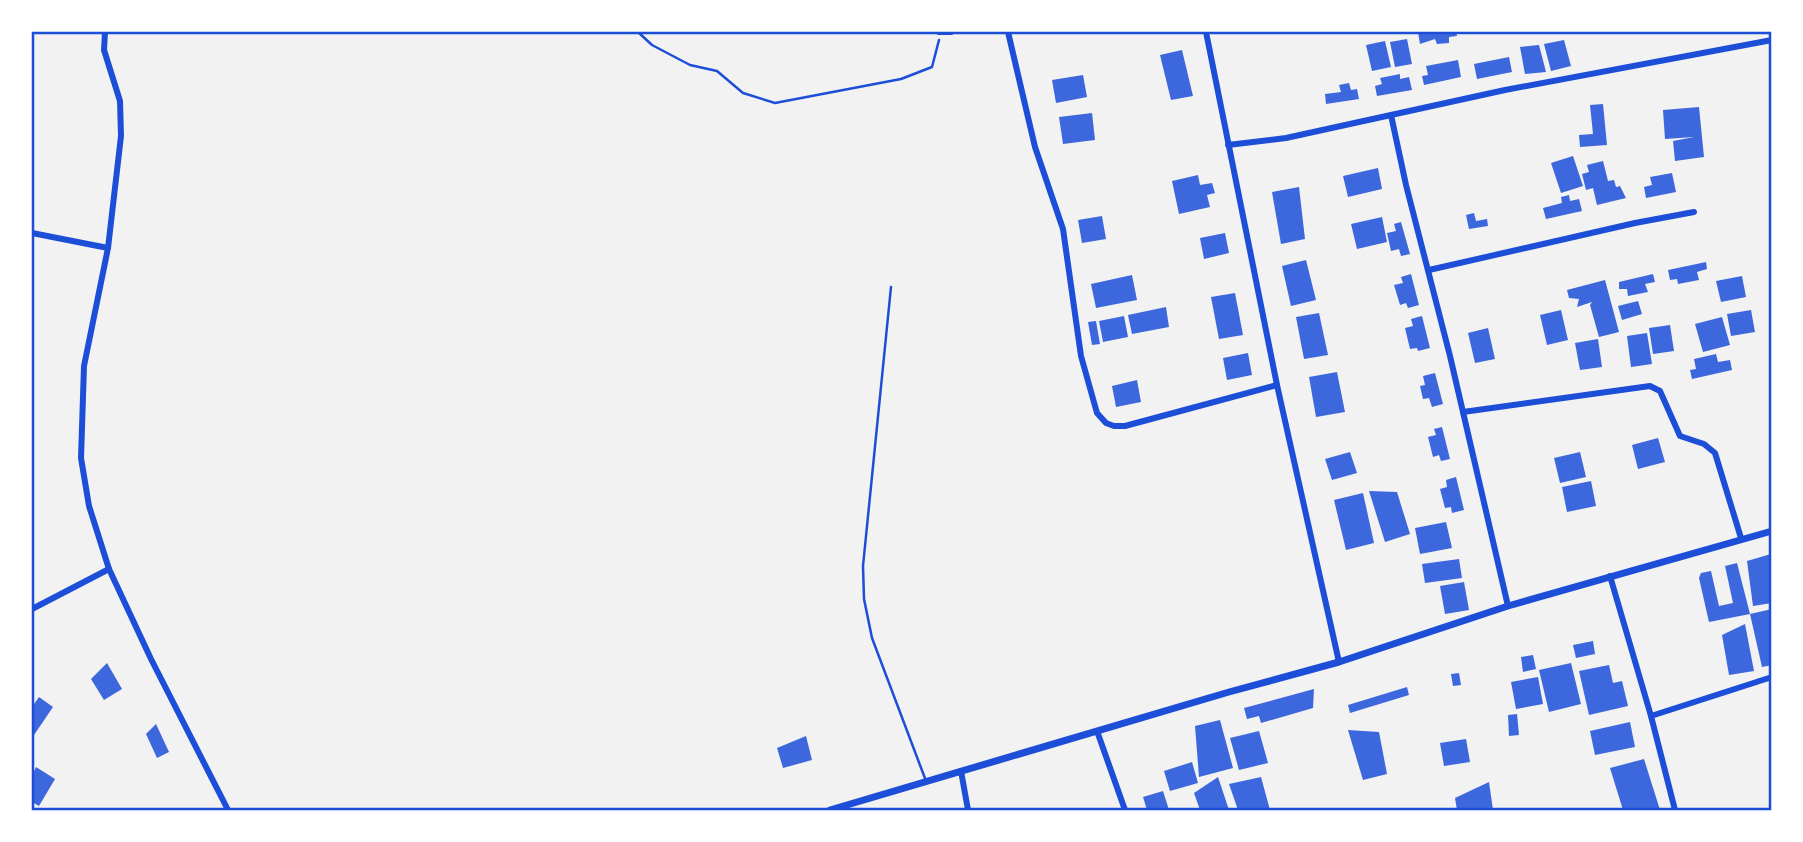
<svg xmlns="http://www.w3.org/2000/svg" width="1803" height="842" font-family="Karla,sans-serif">
<style>
.building{fill:#3d67dc}
.lines{fill:none;stroke-linecap:round;stroke-linejoin:round}
.path{stroke:#1d4ed8;stroke-width:2.5}
.service{stroke:#1d4ed8;stroke-width:2.5}
.minor{stroke:#1d4ed8;stroke-width:6}
.tertiary{stroke:#1d4ed8;stroke-width:7}
.neatline{fill:none;stroke:#1d4ed8;stroke-width:2.5}
</style>
<rect width="100%" height="100%" fill="#f2f2f2"/>
<g class="building">
<polygon points="1418,32 1456,32 1457,36 1449,37 1449,43 1437,44 1435,39 1420,44"/>
<polygon points="1407,39 1412,64 1395,67 1390,42"/>
<polygon points="1564,40 1571,66 1551,71 1544,44"/>
<polygon points="1385,41 1391,67 1372,71 1366,45"/>
<polygon points="1539,45 1546,72 1525,74 1520,47"/>
<polygon points="1182,50 1193,96 1171,100 1160,55"/>
<polygon points="1509,57 1512,72 1477,79 1474,64"/>
<polygon points="1458,60 1461,77 1424,85 1422,76 1428,75 1426,66"/>
<polygon points="1400,74 1400,79 1409,77 1412,90 1377,96 1375,86 1382,84 1380,78"/>
<polygon points="1083,75 1087,97 1056,103 1052,80"/>
<polygon points="1349,83 1351,90 1357,89 1359,99 1326,104 1325,94 1341,92 1339,85"/>
<polygon points="1603,104 1607,145 1580,147 1579,135 1593,134 1590,105"/>
<polygon points="1699,107 1704,157 1675,161 1673,141 1694,137 1665,139 1663,110"/>
<polygon points="1092,113 1095,140 1063,144 1059,117"/>
<polygon points="1573,156 1583,186 1561,193 1551,163"/>
<polygon points="1603,161 1608,181 1614,180 1616,187 1620,186 1626,198 1597,205 1593,188 1586,190 1582,174 1589,172 1587,165"/>
<polygon points="1378,168 1382,189 1348,197 1343,176"/>
<polygon points="1672,173 1676,192 1646,198 1644,187 1652,185 1650,177"/>
<polygon points="1198,175 1200,185 1212,183 1215,193 1207,195 1210,207 1179,214 1172,181"/>
<polygon points="1299,187 1305,239 1281,244 1272,192"/>
<polygon points="1569,195 1570,201 1579,199 1582,211 1546,219 1543,208 1562,203 1561,197"/>
<polygon points="1474,213 1476,221 1487,219 1488,226 1469,229 1466,215"/>
<polygon points="1102,216 1106,239 1082,243 1078,220"/>
<polygon points="1382,217 1387,242 1357,249 1351,224"/>
<polygon points="1401,222 1410,254 1401,256 1399,249 1391,251 1387,233 1396,231 1394,224"/>
<polygon points="1225,233 1229,253 1204,259 1200,238"/>
<polygon points="1306,260 1316,300 1291,306 1282,266"/>
<polygon points="1706,262 1707,269 1697,272 1699,280 1678,284 1677,279 1670,280 1668,270"/>
<polygon points="1411,274 1419,305 1408,308 1406,303 1400,305 1394,285 1403,283 1401,277"/>
<polygon points="1653,274 1655,282 1645,284 1648,292 1628,296 1627,289 1619,289 1619,282"/>
<polygon points="1132,275 1137,300 1096,308 1091,284"/>
<polygon points="1742,276 1746,297 1721,302 1716,281"/>
<polygon points="1605,280 1619,332 1599,337 1590,305 1592,302 1577,307 1579,299 1569,298 1567,290"/>
<polygon points="1235,293 1243,335 1219,339 1211,297"/>
<polygon points="1638,301 1642,314 1622,320 1618,306"/>
<polygon points="1166,307 1169,327 1132,334 1128,315"/>
<polygon points="1561,310 1568,340 1547,345 1540,315"/>
<polygon points="1751,310 1755,332 1731,336 1727,314"/>
<polygon points="1319,313 1328,355 1304,359 1296,317"/>
<polygon points="1124,316 1128,337 1103,342 1099,321"/>
<polygon points="1422,316 1430,348 1418,351 1417,348 1410,349 1405,328 1413,326 1411,319"/>
<polygon points="1722,317 1730,345 1703,352 1695,324"/>
<polygon points="1096,321 1100,344 1092,345 1088,322"/>
<polygon points="1670,325 1674,351 1653,354 1649,328"/>
<polygon points="1488,328 1495,359 1475,363 1468,333"/>
<polygon points="1647,333 1652,364 1631,367 1627,336"/>
<polygon points="1598,339 1602,367 1580,370 1575,343"/>
<polygon points="1248,353 1252,375 1227,380 1223,358"/>
<polygon points="1716,354 1718,362 1730,360 1732,370 1692,379 1690,370 1696,369 1694,359"/>
<polygon points="1337,372 1345,412 1316,417 1309,377"/>
<polygon points="1435,373 1443,404 1432,407 1429,398 1423,399 1420,386 1425,385 1423,376"/>
<polygon points="1137,380 1141,402 1116,407 1112,386"/>
<polygon points="1442,427 1450,459 1441,461 1439,455 1433,457 1428,437 1436,435 1434,429"/>
<polygon points="1658,438 1665,462 1638,469 1632,445"/>
<polygon points="1350,452 1357,473 1332,480 1325,459"/>
<polygon points="1580,452 1586,477 1560,483 1554,458"/>
<polygon points="1456,477 1464,510 1452,513 1451,507 1445,508 1440,489 1447,487 1446,480"/>
<polygon points="1591,481 1596,506 1567,512 1562,487"/>
<polygon points="1369,491 1397,492 1410,534 1385,542"/>
<polygon points="1363,493 1374,543 1346,550 1334,500"/>
<polygon points="1446,522 1452,548 1420,554 1415,528"/>
<polygon points="1771,554 1772,603 1753,606 1747,561"/>
<polygon points="1459,559 1462,578 1425,583 1422,564"/>
<polygon points="1737,563 1750,614 1709,622 1699,578 1701,573 1711,571 1719,606 1733,603 1725,566"/>
<polygon points="1464,582 1469,610 1445,614 1440,586"/>
<polygon points="1772,609 1772,665 1762,667 1750,614"/>
<polygon points="1745,624 1754,671 1729,675 1722,635"/>
<polygon points="1593,641 1595,654 1576,658 1573,645"/>
<polygon points="1533,655 1536,669 1523,672 1521,657"/>
<polygon points="107,663 122,689 104,700 91,679"/>
<polygon points="1571,663 1581,704 1549,712 1539,670"/>
<polygon points="1609,665 1613,683 1622,681 1628,706 1589,715 1579,671"/>
<polygon points="1459,673 1461,685 1453,686 1451,674"/>
<polygon points="1538,677 1543,704 1516,709 1511,682"/>
<polygon points="1407,687 1409,695 1350,713 1348,705"/>
<polygon points="1314,689 1313,708 1261,723 1259,716 1247,719 1244,708"/>
<polygon points="39,697 53,707 32,738 32,707"/>
<polygon points="1517,714 1519,735 1509,736 1508,715"/>
<polygon points="1220,720 1233,768 1199,777 1195,726"/>
<polygon points="1630,722 1635,747 1595,755 1590,731"/>
<polygon points="156,724 169,752 157,758 146,734"/>
<polygon points="1348,730 1379,732 1387,774 1363,780"/>
<polygon points="1259,731 1268,763 1239,770 1230,738"/>
<polygon points="806,736 812,760 783,768 777,748"/>
<polygon points="1466,739 1470,762 1444,766 1440,743"/>
<polygon points="1644,759 1660,810 1623,810 1610,768"/>
<polygon points="1192,762 1198,783 1170,791 1164,771"/>
<polygon points="36,767 55,779 39,806 32,802 32,776"/>
<polygon points="1218,777 1229,810 1200,810 1194,793"/>
<polygon points="1261,777 1270,810 1238,810 1229,784"/>
<polygon points="1489,782 1493,810 1457,810 1455,798"/>
<polygon points="1163,791 1169,810 1147,810 1143,797"/>
</g>
<g class="lines">
<polyline class="path" points="638,32 652,45 690,65 717,71 743,93 775,103 901,79 932,67 939,40"/>
<polyline class="service" points="891,287 863,566 864,599 872,638 926,781"/>
<g class="minor">
<polyline points="105,32 104,50 120,101 121,136 108,248 84,366 81,458 89,506 109,569 151,659 228,810"/>
<polyline points="939,32 951,32"/>
<polyline points="1008,32 1035,147 1063,229 1081,356 1097,413 1106,423 1114,426 1125,426 1277,385"/>
<polyline points="1206,32 1277,385 1339,662"/>
<polyline points="1391,115 1406,185 1450,356 1508,606"/>
<polyline points="1228,145 1286,138 1505,90 1772,40"/>
<polyline points="32,233 108,248"/>
<polyline points="1429,270 1635,223 1694,212"/>
<polyline points="1463,412 1650,386 1660,391 1680,436 1704,444 1715,453 1741,538"/>
<polyline points="1610,576 1651,716 1675,810"/>
<polyline points="32,609 109,569"/>
<polyline points="1651,716 1772,677"/>
<polyline points="1097,731 1125,810"/>
<polyline points="961,771 968,810"/>
</g>
<polyline class="tertiary" points="830,810 1229,692 1339,662 1508,606 1772,531"/>
</g>
<rect width="1803" height="842" fill="none" stroke="#ffffff" stroke-width="66"/>
<rect x="33" y="33" width="1737" height="776" class="neatline"/>
</svg>
